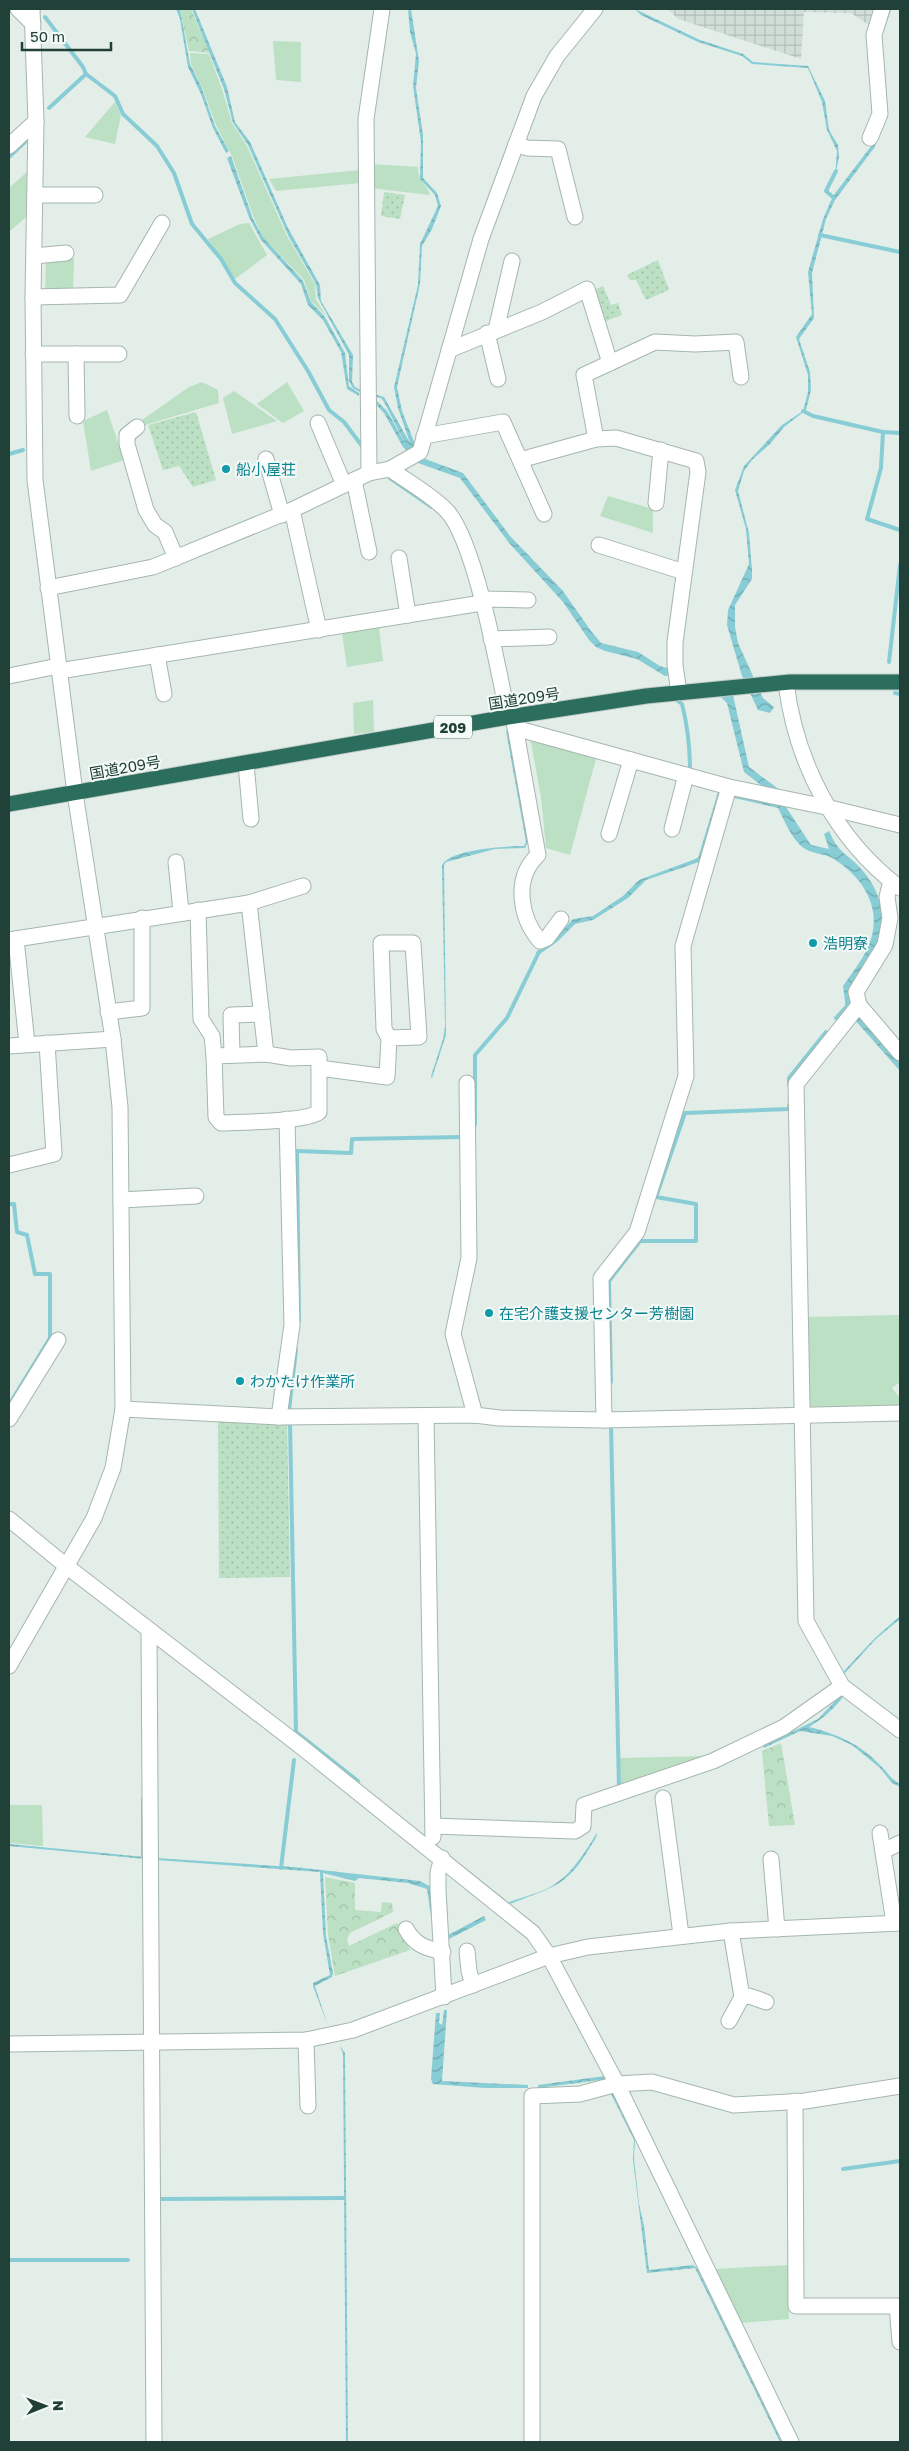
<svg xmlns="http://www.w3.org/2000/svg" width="909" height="2451" font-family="'Golos Text','Noto Sans JP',sans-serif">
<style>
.industrial{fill:url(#industrial-grid)}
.grass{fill:#bbe0c3}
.forest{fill:url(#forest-crowns)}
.garden{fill:url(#garden-dots)}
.water{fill:url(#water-waves)}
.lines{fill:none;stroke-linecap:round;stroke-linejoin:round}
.stream{stroke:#88cdd5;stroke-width:4}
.minor-casing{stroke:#a5b6af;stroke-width:17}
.highway-casing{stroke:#c1cac7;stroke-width:17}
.minor{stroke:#fff;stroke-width:15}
.highway{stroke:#2c6e5d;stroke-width:15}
.culture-dot{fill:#0f9aa8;stroke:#f4faf7;stroke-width:2}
.labels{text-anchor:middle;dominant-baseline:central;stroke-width:4;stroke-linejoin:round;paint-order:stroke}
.shield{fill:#f4faf7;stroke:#607871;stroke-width:1}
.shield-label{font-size:14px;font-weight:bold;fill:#214037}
.culture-label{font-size:15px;fill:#0d838f;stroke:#f4faf7;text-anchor:start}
.street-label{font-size:15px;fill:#214037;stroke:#f4faf7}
</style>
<defs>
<pattern id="industrial-grid" width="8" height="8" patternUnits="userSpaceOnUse" patternTransform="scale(1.25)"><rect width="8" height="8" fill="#d1ded7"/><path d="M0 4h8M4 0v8" fill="none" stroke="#b3c0b9"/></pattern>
<pattern id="forest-crowns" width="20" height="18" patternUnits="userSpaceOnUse" patternTransform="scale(1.25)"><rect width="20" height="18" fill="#bbe0c3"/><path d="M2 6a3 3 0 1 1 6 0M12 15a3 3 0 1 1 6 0" fill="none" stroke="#a0c1a8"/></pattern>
<pattern id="garden-dots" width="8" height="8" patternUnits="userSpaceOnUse" patternTransform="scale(1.25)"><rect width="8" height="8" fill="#bbe0c3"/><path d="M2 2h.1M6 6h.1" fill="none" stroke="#a0c1a8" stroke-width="1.8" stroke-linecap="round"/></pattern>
<pattern id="water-waves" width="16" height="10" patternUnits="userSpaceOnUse" patternTransform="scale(1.25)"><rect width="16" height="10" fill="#88cdd5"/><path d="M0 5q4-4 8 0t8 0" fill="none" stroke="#6fa8ae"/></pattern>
</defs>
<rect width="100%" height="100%" fill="#e3eee8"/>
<polygon class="industrial" points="668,9 875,9 873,28 851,13 804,12 801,59 678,19"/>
<g class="grass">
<polygon points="273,41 301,42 301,82 276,80"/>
<polygon points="190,53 209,54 222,89 232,123 247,146 287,236 315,284 316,299 326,316 311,301 304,280 263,237 254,218 232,156 216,125 202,87 191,64"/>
<polygon points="115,102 121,115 115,144 85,137"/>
<path d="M371,164L418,167C419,186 427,182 430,195L370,188Z"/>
<polygon points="360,170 360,183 276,191 269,179"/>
<polygon points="28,171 26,217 9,232 9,188"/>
<polygon points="249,223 267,255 235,279 208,239 240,224"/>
<polygon points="74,259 73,292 45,293 46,262"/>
<polygon points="202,382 218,390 219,403 145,425 142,420 189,387"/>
<polygon points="287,382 304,411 283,423 257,404"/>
<polygon points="234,391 277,421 232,434 223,398"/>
<polygon points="107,410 124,460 91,471 83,421"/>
<polygon points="608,496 653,509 653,533 600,516"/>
<polygon points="379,627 383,661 347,667 342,633"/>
<polygon points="373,700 374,732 354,734 353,703"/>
<polygon points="530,737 597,755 570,855 546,848 541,797"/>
<polygon points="900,1315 900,1382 892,1388 900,1398 900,1407 810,1409 808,1317"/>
<polygon points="706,1756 621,1788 620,1758"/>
<polygon points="9,1805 42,1805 43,1846 9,1843"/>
<polygon points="788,2265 789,2319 741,2323 714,2269"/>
</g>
<g class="forest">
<polygon points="180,9 191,9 210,53 189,51"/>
<polygon points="781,1743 795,1825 769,1826 762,1751"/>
<polygon points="325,1877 355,1883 355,1910 381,1912 382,1902 392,1903 393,1912 350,1933 347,1939 349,1946 397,1923 410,1950 335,1976 328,1935"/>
</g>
<g class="garden">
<polygon points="384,192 405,195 400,219 381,216"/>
<polygon points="658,260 669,290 646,300 636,280 630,280 627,275"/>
<polygon points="603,286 611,305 618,303 622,315 601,323 595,290"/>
<polygon points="196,412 216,480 193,487 179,466 163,470 148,425"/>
<polygon points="218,1420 287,1423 290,1577 219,1578"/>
</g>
<g class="water">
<polygon points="176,9 180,9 190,64 201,86 215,126 229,151 226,153 213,128 201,94 188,67 180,19"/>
<polygon points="192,9 195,9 227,87 235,122 250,142 288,228 320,285 321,301 353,355 352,382 355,387 361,390 360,392 353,388 349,381 349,355 318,298 316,284 289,237 248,145 233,123 224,89"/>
<polygon points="408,9 411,9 419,61 416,88 423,135 423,178 437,193 441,206 432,229 422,246 420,284 397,387 402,411 420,457 463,473 510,536 563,591 591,631 601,643 638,652 660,666 670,669 671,675 665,676 637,659 605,651 596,647 589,640 563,602 510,544 460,478 418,463 403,447 384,413 372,400 374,398 387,411 406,445 384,402 381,398 374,397 374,394 384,397 410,443 398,408 394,387 418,285 420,244 438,206 435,195 420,179 421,142 413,86 416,54 410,32"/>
<polygon points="635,9 700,40 743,54 753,62 808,66 825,101 829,130 838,145 839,157 835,176 837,151 827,130 822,102 808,68 752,64 742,56 698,42 641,15"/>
<polygon points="888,9 891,10 881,38 888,116 874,148 835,200 826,219 812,273 814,318 799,339 810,372 811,390 806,410 784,427 770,444 752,460 744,471 738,491 749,533 752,570 752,579 735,605 735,627 738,643 763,698 774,707 770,713 758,710 742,676 727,625 728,610 749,564 746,529 735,490 744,466 782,425 803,411 808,392 808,375 796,337 812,314 808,272 823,219 833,196 872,145 878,44"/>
<polygon points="231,156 253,219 263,237 303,281 311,302 325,317 345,353 349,386 359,393 359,396 347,389 341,352 323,320 308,305 301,284 261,240 249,217 227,158"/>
<path d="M733,695L749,767L784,793V804L811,845L829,849L824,834L829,831C840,856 848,853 863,871C901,916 872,957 852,1002L846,1009L843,986C851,974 862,961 868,947C884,911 865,879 834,859C823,852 810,855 800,845C790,835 784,820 778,808L721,795L699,862L646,880L628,898L593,920L575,924L557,942L537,956L536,952L552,942L573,919L593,916L623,896L639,880L698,858L718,792L771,793L744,772L727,703L720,696Z"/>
<path d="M508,730L528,841L525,848L495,849L446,862L444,865L446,1035L432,1078L431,1076L443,1039L445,1026L442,865C450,849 507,846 524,846L526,842L506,731Z"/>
<polygon points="860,1014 900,1061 900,1071 854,1019"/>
<polygon points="900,1616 900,1619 876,1639 844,1674 842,1673 875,1638"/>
<path d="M840,1696L843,1697C833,1710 822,1719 809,1727C837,1734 860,1744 880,1765C888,1773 891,1779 900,1784V1787L892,1783L880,1768L852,1745L832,1736L800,1731L764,1748L763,1746L818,1719Z"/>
<path d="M597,1833C597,1838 592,1844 589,1849C566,1888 549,1888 510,1904L509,1902C520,1898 532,1895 542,1891C569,1880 582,1856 597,1833Z"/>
<polygon points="9,1844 145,1857 145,1859 9,1846"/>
<polygon points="156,1858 294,1867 420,1881 433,1888 441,1984 435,1985 437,1956 427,1889 408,1883 359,1878 355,1881 323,1873 326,1936 333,1973 332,1977 315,1986 328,2026 313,1986 313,1983 330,1975 323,1933 320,1872 156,1860"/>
<polygon points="484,1916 486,1920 449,1939 446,1944 444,1942 448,1935"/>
<polygon points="444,2010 447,2010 442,2081 528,2085 528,2088 485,2088 433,2084 431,2079 436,2013 440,2013 439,2023 442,2025"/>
<polygon points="340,2046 345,2053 348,2442 346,2442 343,2054"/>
<polygon points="605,2076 608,2079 538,2088 538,2085"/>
<polygon points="613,2093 635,2139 634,2159 639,2204 644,2226 649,2270 693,2265 697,2268 782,2442 780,2442 695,2268 647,2273 633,2160 634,2140 611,2094"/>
</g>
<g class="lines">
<g class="stream">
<polyline points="45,17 83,67 86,74 115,96 123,114 157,146 174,173 192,224 221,259 235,283 275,319 308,371 329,410 344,422 362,446"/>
<polyline points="49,108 86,74"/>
<polyline points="9,157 25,142"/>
<polyline points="834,198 826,191 836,171"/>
<polyline points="820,235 900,252"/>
<polyline points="803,411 813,416 883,432"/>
<polyline points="900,433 883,432 881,468 867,519 900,530"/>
<polyline points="9,454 23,450"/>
<polyline points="390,478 432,507"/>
<polyline points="889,662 900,565"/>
<polyline points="895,693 900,694"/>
<path d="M678,701L682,704C688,727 690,748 690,772"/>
<polyline points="836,1018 848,1005"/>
<polyline points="789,1085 789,1078 826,1032"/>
<polyline points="475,1125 475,1055 507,1018 539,952"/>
<polyline points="9,1204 14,1204 17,1232 27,1235 35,1274 50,1274 50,1338 9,1405"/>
<polyline points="299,1321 297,1151 351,1153 352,1139 462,1137"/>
<polyline points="611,1382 609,1281 640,1241 696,1241 696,1204 656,1197 685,1113 789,1109 789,1105"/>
<polyline points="289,1410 296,1350"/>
<polyline points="290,1423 296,1732 358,1781"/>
<polyline points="611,1426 619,1788"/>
<polyline points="143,1857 143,1799"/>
<polyline points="281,1868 294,1760"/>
<polyline points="843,2169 900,2161"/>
<polyline points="158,2202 158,2199 344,2198"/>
<polyline points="9,2260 128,2260"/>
</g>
<g class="minor-casing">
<g id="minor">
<polyline points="18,9 33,24"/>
<polyline points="870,138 880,114 874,35 882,9"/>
<polyline points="516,144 527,148 558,149 575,217"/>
<polyline points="9,146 36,121"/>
<polyline points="35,195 95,195"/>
<polyline points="34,256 66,253"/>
<polyline points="33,297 120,295 162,223"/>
<polyline points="496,330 512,261"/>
<polyline points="487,333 498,379"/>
<polyline points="449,350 542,312 587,289 610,363"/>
<polyline points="33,354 119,354"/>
<polyline points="76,354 77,416"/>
<polyline points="318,423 344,485"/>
<polyline points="137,427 127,435 127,444 146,510 155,525 165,532 176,558"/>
<polyline points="424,436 503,422 544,514"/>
<polyline points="596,439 584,375 655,342 695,344 736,342 741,377"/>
<polyline points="266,459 282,515"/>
<polyline points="520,460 596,439 616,438 696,461 698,472 675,642 675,665 679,693"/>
<path d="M390,469C408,482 430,494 446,510C475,539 499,673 508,717"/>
<polyline points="369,473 366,119 382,9"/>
<polyline points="354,480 369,552"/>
<polyline points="656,503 661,450"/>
<polyline points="292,510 319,630"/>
<polyline points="599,545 684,572"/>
<polyline points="399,558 408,615"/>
<polyline points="48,588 153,567 292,510 369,473 390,469 420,452 481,239 534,96 557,56 595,9"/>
<polyline points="481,599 528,600"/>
<polyline points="491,639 549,637"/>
<polyline points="157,655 164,694"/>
<polyline points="59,671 482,603"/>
<polyline points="9,676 58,666"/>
<path d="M786,683C796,763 835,839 900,888"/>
<path d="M514,721L538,855C513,878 520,918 540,941L547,938L561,919"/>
<polyline points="515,728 729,787 826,807 900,825"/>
<polyline points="246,764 251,819"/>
<polyline points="672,829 686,775"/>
<polyline points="609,834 631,760"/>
<polyline points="176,862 181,912"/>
<polyline points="891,881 887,897 890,918 885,945 856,992 859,1005 900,1053"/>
<polyline points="249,903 266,1054"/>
<polyline points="198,910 201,1019 212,1036 214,1056"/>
<polyline points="16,939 27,1044"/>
<polyline points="9,940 249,903 303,886"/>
<polyline points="859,1005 796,1084 806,1621 842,1686 900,1730"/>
<polyline points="108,1012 142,1008 142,918"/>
<polyline points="9,1046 113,1039"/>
<path d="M266,1054L291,1058L319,1057V1112C307,1122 240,1122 221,1123L216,1117L214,1056Z"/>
<polyline points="232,1055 231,1015 262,1014"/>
<polyline points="319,1068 387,1077 389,1038 384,1029 381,943 413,943 419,1037 389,1038"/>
<polyline points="467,1083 469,1258 453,1334 475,1415"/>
<polyline points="9,1165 54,1154 47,1043"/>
<polyline points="121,1200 196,1196"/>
<polyline points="123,1409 279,1417 475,1415 499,1418 604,1420 900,1413"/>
<polyline points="426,1416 433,1837"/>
<polyline points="279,1417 292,1325 287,1119"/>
<polyline points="9,1419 58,1340"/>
<polyline points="604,1420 601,1278 637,1232 686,1076 683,946 729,787"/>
<polyline points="9,1519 65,1565 299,1745 533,1933 549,1956 617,2084 791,2442"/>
<polyline points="149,1630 154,2442"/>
<polyline points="9,1666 94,1518 113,1468 123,1409 120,1107 113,1039 75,793 35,480 33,297 36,121 32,9"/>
<polyline points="663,1798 681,1935"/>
<polyline points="433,1826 575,1831 583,1826 584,1805 713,1761 784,1727 842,1686"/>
<polyline points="880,1833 894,1923"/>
<polyline points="883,1851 900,1843"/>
<polyline points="442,1858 438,1872 438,1890 444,1997"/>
<polyline points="771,1859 777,1929"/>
<path d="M406,1929C415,1945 425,1948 443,1952"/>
<polyline points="731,1931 742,1997"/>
<polyline points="467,1951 469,1971 473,1985"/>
<polyline points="729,2021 742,1997 749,1996 766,2002"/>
<polyline points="306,2040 308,2106"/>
<polyline points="9,2044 306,2040 353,2030 549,1956 588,1947 731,1931 900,1923"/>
<polyline points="795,2101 796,2306 897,2306 900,2342"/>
<polyline points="532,2442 532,2096 580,2094 617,2084 652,2082 734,2105 805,2101 900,2086"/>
</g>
</g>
<g class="highway-casing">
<polyline id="highway" points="9,804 508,717 646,696 790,682 900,682"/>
</g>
<use href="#minor" class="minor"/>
<use href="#highway" class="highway"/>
</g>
<g class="culture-dot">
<circle cx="226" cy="469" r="5"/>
<circle cx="813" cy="943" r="5"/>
<circle cx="489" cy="1313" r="5"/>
<circle cx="240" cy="1381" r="5"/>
</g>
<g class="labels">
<rect class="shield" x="434" y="715.5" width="38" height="23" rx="4"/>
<g class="shield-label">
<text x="453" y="727">209</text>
</g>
<g class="culture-label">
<text x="236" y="469">船小屋荘</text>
<text x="823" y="943">浩明寮</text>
<text x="499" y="1313">在宅介護支援センター芳樹園</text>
<text x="250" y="1381">わかたけ作業所</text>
</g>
<g class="street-label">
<text transform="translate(524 698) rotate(-9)">国道209号</text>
<text transform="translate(125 767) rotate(-10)">国道209号</text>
</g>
</g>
<rect width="909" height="2451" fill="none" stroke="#214037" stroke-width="20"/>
<g transform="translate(45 2406) rotate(89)" stroke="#f4faf7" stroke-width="4" paint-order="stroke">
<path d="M0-4L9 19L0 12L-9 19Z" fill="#214037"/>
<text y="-8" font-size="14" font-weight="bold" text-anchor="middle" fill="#214037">N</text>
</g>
<path d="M22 42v8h89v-8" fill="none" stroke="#214037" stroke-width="2.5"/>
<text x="30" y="42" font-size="15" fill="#214037" stroke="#f4faf7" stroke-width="4" paint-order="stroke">50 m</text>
</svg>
